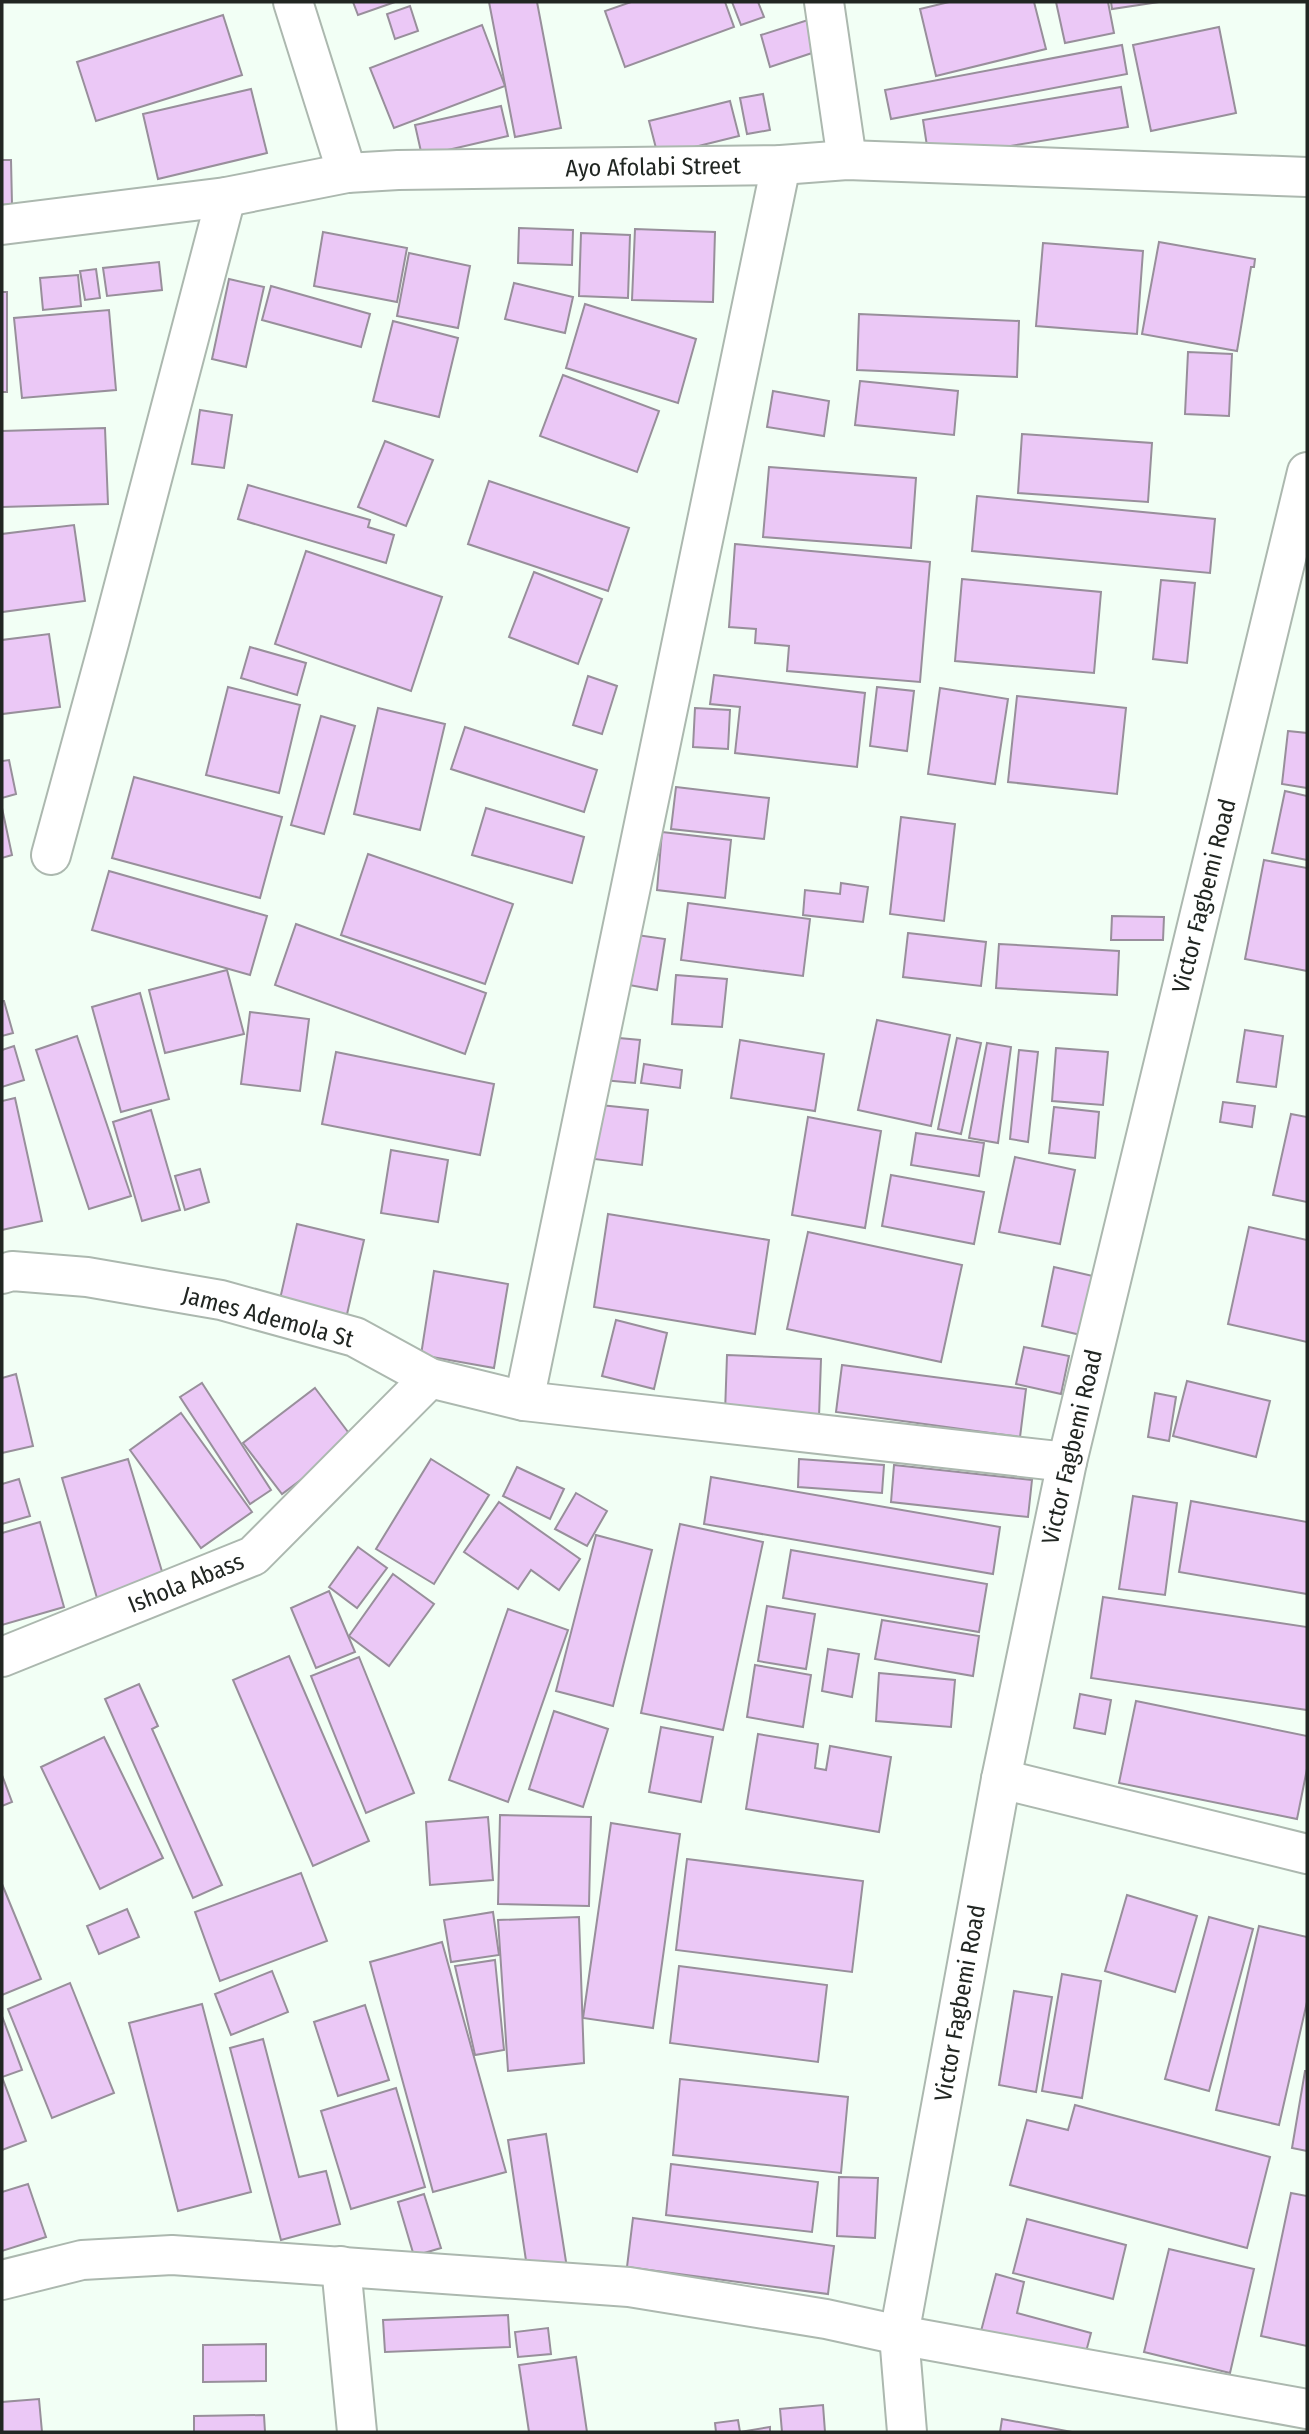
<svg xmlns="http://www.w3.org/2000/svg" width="1309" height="2434" font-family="'Fira Sans Condensed',sans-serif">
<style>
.building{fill:#ebc8f6;stroke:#988f9b;stroke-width:2}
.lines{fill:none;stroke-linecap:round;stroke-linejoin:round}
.street-casing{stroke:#acb8af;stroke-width:42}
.secondary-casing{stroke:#acb8af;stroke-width:42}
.street{stroke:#fff;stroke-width:38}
.secondary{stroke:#fff;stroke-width:38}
.labels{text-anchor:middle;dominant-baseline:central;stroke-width:6;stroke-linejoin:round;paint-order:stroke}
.street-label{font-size:24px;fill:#212622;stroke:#fff}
</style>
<rect width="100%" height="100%" fill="#f2fff5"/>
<g class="building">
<polygon points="353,2 395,2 358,15"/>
<polygon points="489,2 537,2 561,128 515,137"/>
<polygon points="631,2 725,2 734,27 625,67 605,11"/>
<polygon points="732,2 758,2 764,17 741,25"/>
<polygon points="949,2 1034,2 1046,49 936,76 920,9"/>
<polygon points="1056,2 1108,2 1114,33 1065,43"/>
<polygon points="1111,2 1159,2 1112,9"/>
<polygon points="410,6 418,31 395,39 387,14"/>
<polygon points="223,15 242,75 96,121 77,62"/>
<polygon points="808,20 818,51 770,67 761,35"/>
<polygon points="482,25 505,86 394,128 370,68"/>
<polygon points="1219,27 1236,113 1151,131 1133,45"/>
<polygon points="1122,45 1127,74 891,119 885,90"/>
<polygon points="1121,87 1128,127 929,159 923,120"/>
<polygon points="251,89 267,153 158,179 143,114"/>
<polygon points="763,94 770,130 747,134 740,98"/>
<polygon points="730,101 739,136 658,156 649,121"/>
<polygon points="501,106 508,136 422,156 415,125"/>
<polygon points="2,160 11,160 12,204 2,205"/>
<polygon points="519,228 573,230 572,265 518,263"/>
<polygon points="635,229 715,232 713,302 632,300"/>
<polygon points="323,232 407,248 397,302 314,286"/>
<polygon points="581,233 630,235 628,298 579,296"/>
<polygon points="1159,242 1255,259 1254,267 1251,267 1237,351 1142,334"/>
<polygon points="1043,243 1143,251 1137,334 1036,326"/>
<polygon points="409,253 470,266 458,328 397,316"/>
<polygon points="159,262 162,290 107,296 103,268"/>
<polygon points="96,269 100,298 85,300 80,271"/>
<polygon points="78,275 81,306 43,310 40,278"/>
<polygon points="229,279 264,287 246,367 212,359"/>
<polygon points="514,283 573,297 565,333 505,319"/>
<polygon points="271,286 370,314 361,347 262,320"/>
<rect x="2" y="292" width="5" height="100"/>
<polygon points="585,304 696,339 678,403 566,368"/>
<polygon points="109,310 116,390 22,398 14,318"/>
<polygon points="859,314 1019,321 1017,377 857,370"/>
<polygon points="393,321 458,338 439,417 373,401"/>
<polygon points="1188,352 1232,354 1229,416 1185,414"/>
<polygon points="563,375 659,411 637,472 540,436"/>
<polygon points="860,381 958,391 954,435 855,425"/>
<polygon points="773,391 829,401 824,436 767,427"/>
<polygon points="200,410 232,415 224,468 192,464"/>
<polygon points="105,428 108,504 2,507 2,431"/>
<polygon points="1022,434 1152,443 1148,502 1018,493"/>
<polygon points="385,441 433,460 406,526 358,507"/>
<polygon points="769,467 916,478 911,548 763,537"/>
<polygon points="489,481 629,528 608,591 468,544"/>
<polygon points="248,485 370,520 368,527 394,535 386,563 238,519"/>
<polygon points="977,496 1215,519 1210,573 972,551"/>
<polygon points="74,525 85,601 2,612 2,534"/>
<polygon points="735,544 930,562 920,682 787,671 789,646 755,643 756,629 729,627"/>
<polygon points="306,551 442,597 411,691 275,644"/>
<polygon points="534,572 602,599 578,664 509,637"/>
<polygon points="962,579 1101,592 1094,673 955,661"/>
<polygon points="1161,580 1195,583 1187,663 1153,659"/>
<polygon points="49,634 60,707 2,714 2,640"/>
<polygon points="250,647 306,663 297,695 241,678"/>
<polygon points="714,675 865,693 857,767 735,753 740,707 710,704"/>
<polygon points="588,676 617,686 602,734 573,725"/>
<polygon points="228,687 300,705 279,793 206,775"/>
<polygon points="877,687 914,691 907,751 870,746"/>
<polygon points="940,688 1008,699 995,784 928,774"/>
<polygon points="1017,696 1126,708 1117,794 1008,782"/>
<polygon points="378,708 445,724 420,830 354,814"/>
<polygon points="695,708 730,710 728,749 693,747"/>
<polygon points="321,716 355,726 324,834 291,825"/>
<polygon points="465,727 597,770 584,812 451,769"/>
<polygon points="1288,731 1307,733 1307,788 1282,784"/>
<polygon points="9,760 16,794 2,798 2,761"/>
<polygon points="134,777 282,817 260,898 112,858"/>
<polygon points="676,787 769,798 764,839 671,829"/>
<polygon points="1285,791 1307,796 1307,860 1272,853"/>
<polygon points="2,808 12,855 2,858"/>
<polygon points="486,808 584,837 572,883 472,855"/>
<polygon points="901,817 955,824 944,921 890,914"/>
<polygon points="662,832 731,840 725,898 657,890"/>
<polygon points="368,854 513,904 485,984 341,935"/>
<polygon points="1264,860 1307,868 1307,971 1245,959"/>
<polygon points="109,871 267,916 250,975 92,930"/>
<polygon points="841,883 868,887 863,922 803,915 805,890 840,894"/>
<polygon points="688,903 810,919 803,976 681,960"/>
<polygon points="1112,916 1164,917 1163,940 1111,940"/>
<polygon points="296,924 486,993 465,1054 275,985"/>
<polygon points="908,933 986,942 981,986 903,977"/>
<polygon points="637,935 665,939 657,990 629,985"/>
<polygon points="999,944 1119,951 1117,995 996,988"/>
<polygon points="227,970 244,1034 165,1053 149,990"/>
<polygon points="676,975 727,979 722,1027 672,1024"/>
<polygon points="140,993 169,1099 121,1112 92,1007"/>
<polygon points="2,1001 4,1001 13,1033 2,1036"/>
<polygon points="250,1012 309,1019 300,1091 241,1084"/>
<polygon points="877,1020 950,1035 931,1126 858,1110"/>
<polygon points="1245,1030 1283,1036 1276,1087 1237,1082"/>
<polygon points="77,1036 131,1196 89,1209 36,1050"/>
<polygon points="608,1037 640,1040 635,1083 603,1080"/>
<polygon points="957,1038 981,1043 961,1134 938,1129"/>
<polygon points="740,1040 824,1054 815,1111 731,1098"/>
<polygon points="987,1043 1011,1047 998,1143 969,1138"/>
<polygon points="14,1046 24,1080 2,1087 2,1050"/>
<polygon points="1056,1048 1108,1052 1103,1105 1052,1101"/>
<polygon points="1019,1050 1038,1052 1028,1142 1010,1139"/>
<polygon points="336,1052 494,1084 480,1155 322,1124"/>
<polygon points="644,1064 682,1070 680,1088 641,1083"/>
<polygon points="15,1098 42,1221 2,1230 2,1101"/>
<polygon points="1223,1102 1255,1106 1252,1127 1220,1122"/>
<polygon points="600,1105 648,1110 642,1165 594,1159"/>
<polygon points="1054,1107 1099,1112 1095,1158 1049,1153"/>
<polygon points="151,1110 180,1210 142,1221 113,1122"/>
<polygon points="1291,1114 1307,1117 1307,1202 1273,1195"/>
<polygon points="808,1117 881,1131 865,1228 792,1215"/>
<polygon points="916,1133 984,1143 979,1176 911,1165"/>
<polygon points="391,1150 448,1160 438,1222 381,1213"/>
<polygon points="1015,1157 1075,1170 1060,1244 999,1232"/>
<polygon points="200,1169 209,1202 185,1210 175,1176"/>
<polygon points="891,1175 984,1192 974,1244 882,1226"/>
<polygon points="608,1214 769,1240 755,1334 594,1307"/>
<polygon points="297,1224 364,1240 345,1323 278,1308"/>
<polygon points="1249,1227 1307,1240 1307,1342 1228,1324"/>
<polygon points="808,1232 962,1265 941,1362 787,1329"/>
<polygon points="1054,1267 1097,1277 1085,1336 1042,1326"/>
<polygon points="434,1271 508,1284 494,1368 421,1355"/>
<polygon points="616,1320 667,1333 654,1389 602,1376"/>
<polygon points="1024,1347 1069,1356 1061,1394 1016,1384"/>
<polygon points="727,1355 821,1359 819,1417 725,1413"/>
<polygon points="842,1365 1026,1389 1020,1437 836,1412"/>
<polygon points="16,1374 33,1446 2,1453 2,1378"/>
<polygon points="1187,1381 1270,1401 1256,1457 1173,1436"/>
<polygon points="202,1383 271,1490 250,1504 180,1397"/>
<polygon points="315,1388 354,1440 282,1494 243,1443"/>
<polygon points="1155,1393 1176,1397 1169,1441 1148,1437"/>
<polygon points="181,1413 252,1512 201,1548 130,1450"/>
<polygon points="128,1459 164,1578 97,1598 62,1478"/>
<polygon points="431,1459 489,1495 434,1584 376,1549"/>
<polygon points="799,1459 884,1465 882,1493 798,1487"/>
<polygon points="894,1465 1032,1480 1028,1517 891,1502"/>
<polygon points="517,1467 564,1489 550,1519 503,1496"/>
<polygon points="711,1477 1000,1527 993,1574 704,1524"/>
<polygon points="19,1479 30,1516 2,1524 2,1484"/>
<polygon points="576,1493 607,1511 587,1546 555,1529"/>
<polygon points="1133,1496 1177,1503 1165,1595 1119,1589"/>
<polygon points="1191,1501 1307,1522 1307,1594 1179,1572"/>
<polygon points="499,1502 580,1559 559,1590 531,1570 518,1589 464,1552"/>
<polygon points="40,1522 64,1607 2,1625 2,1533"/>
<polygon points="680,1524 763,1542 723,1730 641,1713"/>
<polygon points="596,1535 652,1550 613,1706 556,1691"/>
<polygon points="358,1547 387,1568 357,1608 329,1587"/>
<polygon points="791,1550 987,1584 979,1632 783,1598"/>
<polygon points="393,1574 434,1604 389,1666 349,1636"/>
<polygon points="329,1591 355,1652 316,1668 291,1608"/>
<polygon points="1103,1597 1307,1627 1307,1710 1091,1678"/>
<polygon points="767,1606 815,1614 806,1669 758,1661"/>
<polygon points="508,1609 568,1630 508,1802 449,1780"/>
<polygon points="882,1620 979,1636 973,1676 875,1659"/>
<polygon points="828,1649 859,1654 852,1697 822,1691"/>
<polygon points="289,1656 369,1841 313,1866 233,1680"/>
<polygon points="359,1657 414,1793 366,1813 311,1676"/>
<polygon points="755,1665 811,1675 803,1727 747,1717"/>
<polygon points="879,1673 955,1680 951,1727 876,1721"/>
<polygon points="139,1684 158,1726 152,1729 222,1885 193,1898 105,1699"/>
<polygon points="1080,1694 1111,1700 1105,1734 1074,1728"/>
<polygon points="1136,1701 1307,1736 1307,1769 1297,1819 1119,1783"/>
<polygon points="554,1711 608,1729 583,1807 529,1789"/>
<polygon points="661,1727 713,1737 701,1802 649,1792"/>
<polygon points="758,1734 818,1744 815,1768 826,1770 830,1746 891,1757 879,1832 746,1809"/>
<polygon points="104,1737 163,1858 100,1889 41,1767"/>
<polygon points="2,1775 12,1802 2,1806"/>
<polygon points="500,1815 591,1817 589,1906 498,1904"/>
<polygon points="488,1817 493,1880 430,1885 426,1822"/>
<polygon points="611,1823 680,1834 653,2028 583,2018"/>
<polygon points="687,1859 863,1881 852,1972 676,1950"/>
<polygon points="301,1873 327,1941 220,1981 195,1912"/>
<polygon points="2,1884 41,1979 2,1995"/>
<polygon points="1127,1895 1197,1916 1175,1992 1105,1971"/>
<polygon points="127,1909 139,1937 99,1954 87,1926"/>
<polygon points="493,1912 499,1955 451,1962 444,1920"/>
<polygon points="579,1917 584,2063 508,2071 498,1920"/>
<polygon points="1209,1917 1253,1929 1209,2091 1165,2079"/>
<polygon points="1259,1926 1307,1937 1307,2002 1279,2125 1216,2110"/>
<polygon points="442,1942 506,2172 433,2192 370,1962"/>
<polygon points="495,1960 504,2050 475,2055 455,1966"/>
<polygon points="679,1966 827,1985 818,2062 670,2043"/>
<polygon points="272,1971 288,2012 231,2035 215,1994"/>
<polygon points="1062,1974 1101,1981 1082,2098 1042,2091"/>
<polygon points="70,1983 114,2093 52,2118 8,2009"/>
<polygon points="1014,1991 1052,1997 1036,2092 999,2085"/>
<polygon points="202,2004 251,2192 178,2211 129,2023"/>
<polygon points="365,2005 389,2080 338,2096 314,2022"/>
<polygon points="2,2016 22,2070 2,2077 26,2141 2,2150"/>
<polygon points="263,2039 299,2177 326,2171 340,2224 281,2240 230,2048"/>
<polygon points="1305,2071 1307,2071 1307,2151 1292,2148"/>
<polygon points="680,2079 848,2097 841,2173 673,2155"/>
<polygon points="396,2088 425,2187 351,2209 321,2111"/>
<polygon points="1075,2105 1270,2157 1247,2248 1010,2185 1027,2120 1068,2130"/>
<polygon points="546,2134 567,2268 528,2274 508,2140"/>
<polygon points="671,2164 818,2182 812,2232 666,2215"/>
<polygon points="839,2177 878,2178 875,2238 837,2236"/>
<polygon points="28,2184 46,2237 2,2251 2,2192"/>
<polygon points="1291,2193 1307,2196 1307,2346 1261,2336"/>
<polygon points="424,2194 441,2248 414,2256 398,2202"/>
<polygon points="633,2218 834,2246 828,2294 627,2267"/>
<polygon points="1027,2219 1126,2245 1113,2299 1013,2273"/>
<polygon points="1169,2249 1254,2269 1230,2373 1144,2352"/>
<polygon points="996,2274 1024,2282 1017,2313 1091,2333 1083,2363 980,2335"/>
<polygon points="508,2315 510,2347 385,2352 383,2320"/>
<polygon points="548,2328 551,2354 518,2357 515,2332"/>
<polygon points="266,2344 266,2381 203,2382 203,2345"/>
<polygon points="576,2357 587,2432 529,2432 519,2365"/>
<polygon points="39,2399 42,2432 2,2432 2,2402"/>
<polygon points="823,2405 825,2432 782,2432 780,2409"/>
<polygon points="264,2415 265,2432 194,2432 194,2416"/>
<polygon points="1002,2419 1072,2432 1000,2432"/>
<polygon points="738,2420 740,2432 770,2427 770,2432 716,2432 715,2423"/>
</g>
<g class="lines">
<g class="street-casing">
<g id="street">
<polyline points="293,2 347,173"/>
<polyline points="824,2 847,160"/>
<polyline points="2,225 226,197 347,173 398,170 781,165 847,160 1307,177"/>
<polyline points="51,855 110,639 226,197"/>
<polyline points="2,1274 12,1271 87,1277 221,1300 355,1337 430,1378 524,1401 1067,1462"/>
<polyline points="524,1401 781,165"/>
<polyline points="2,1657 253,1556 430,1378"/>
<polyline points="1001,1779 1307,1854"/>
<polyline points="341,2266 357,2432"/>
<polyline points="2,2280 82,2260 172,2255 629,2287 826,2319 899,2335 1307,2409"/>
</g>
</g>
<g class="secondary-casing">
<polyline id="secondary" points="907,2432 899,2335 1001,1779 1067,1462 1307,472"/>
</g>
<use href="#street" class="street"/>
<use href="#secondary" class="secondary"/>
</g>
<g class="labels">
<g class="street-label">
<text transform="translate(653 167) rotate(-1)">Ayo Afolabi Street</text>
<text transform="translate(1204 896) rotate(-76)">Victor Fagbemi Road</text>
<text transform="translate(268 1317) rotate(15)">James Ademola St</text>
<text transform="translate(1072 1447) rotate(-77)">Victor Fagbemi Road</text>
<text transform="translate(186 1583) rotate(-22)">Ishola Abass</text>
<text transform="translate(960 2003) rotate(-80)">Victor Fagbemi Road</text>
</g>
</g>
<rect width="1309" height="2434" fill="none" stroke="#212622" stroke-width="7"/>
</svg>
